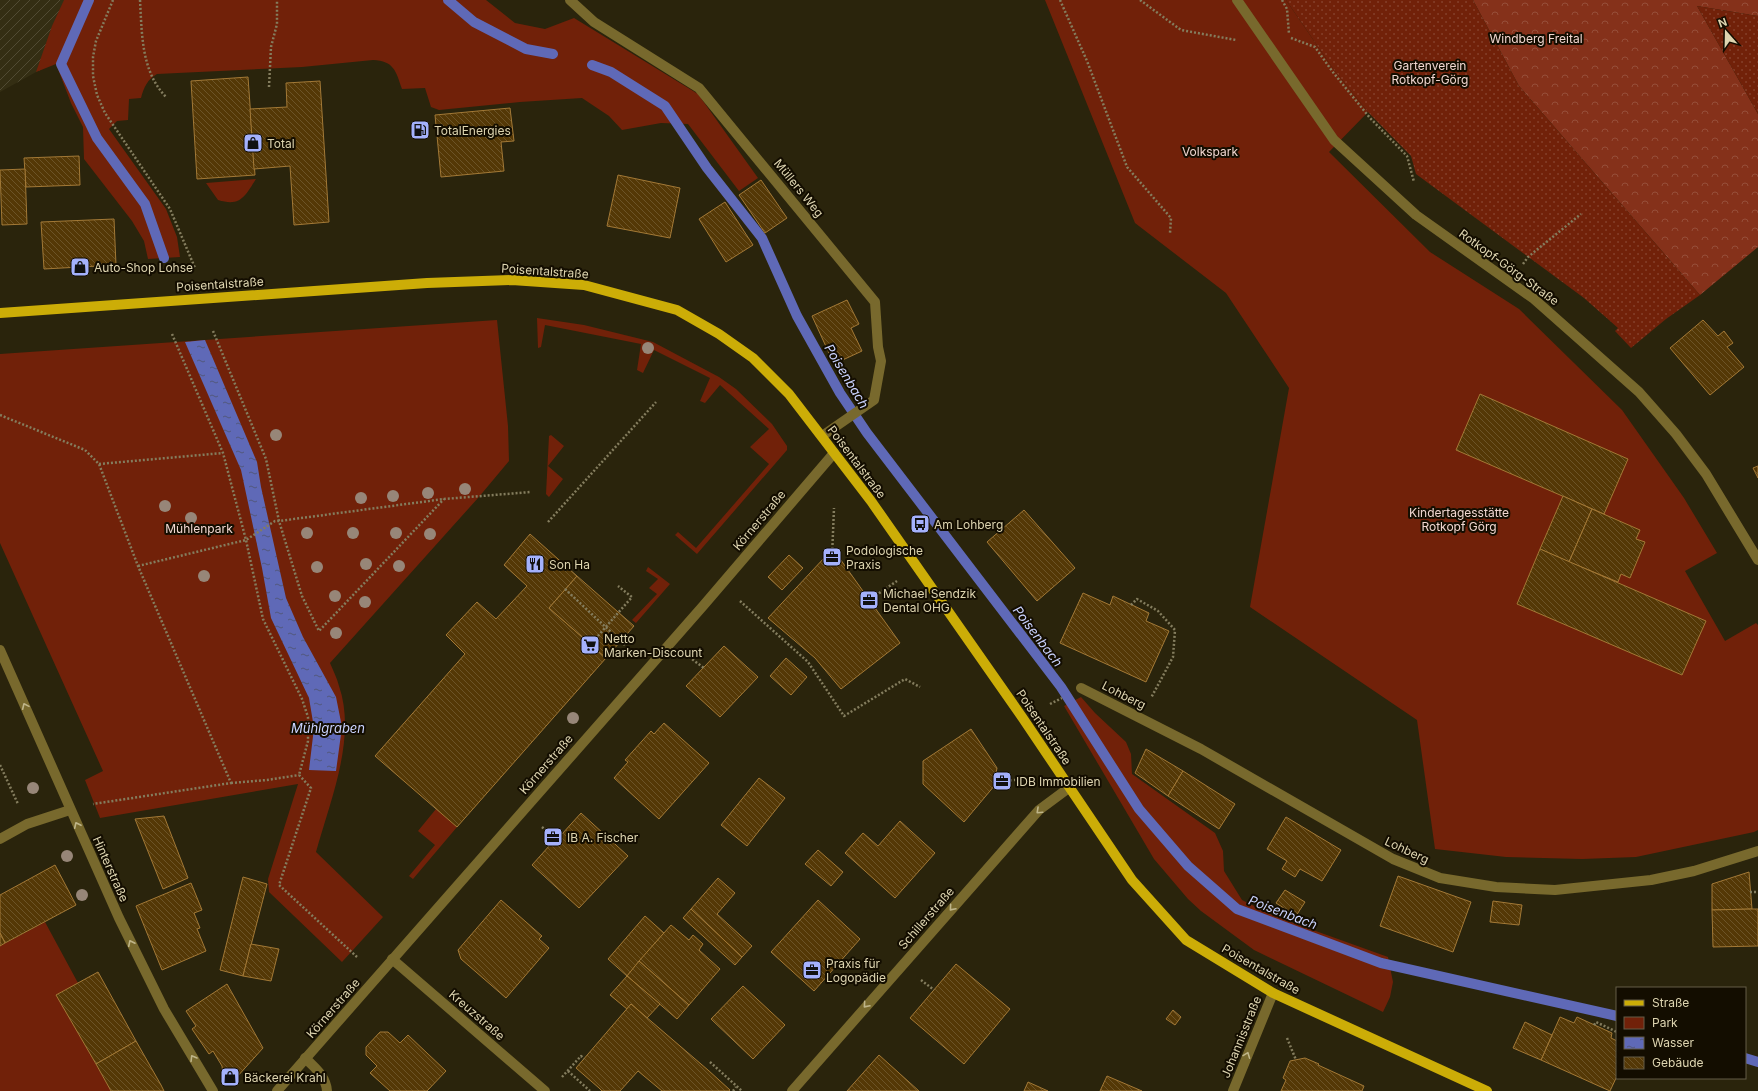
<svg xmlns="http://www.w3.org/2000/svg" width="1758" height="1091" font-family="Inter,sans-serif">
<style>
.industrial{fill:url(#industrial-furrows)}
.green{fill:#712109}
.forest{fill:url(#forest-crowns)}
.garden{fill:url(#garden-dots)}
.water{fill:url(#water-ripples)}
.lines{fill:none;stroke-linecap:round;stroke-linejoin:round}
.stream{stroke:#5f69b7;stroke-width:10}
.building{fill:url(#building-back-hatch);stroke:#a37936}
.path{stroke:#847d5e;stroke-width:2.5;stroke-dasharray:2 2;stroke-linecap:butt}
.minor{stroke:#78692d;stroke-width:10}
.major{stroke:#ccad07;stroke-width:10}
.tree{fill:#978678}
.oneway{stroke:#bfb589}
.labels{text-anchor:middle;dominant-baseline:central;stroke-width:4;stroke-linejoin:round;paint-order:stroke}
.park-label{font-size:12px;fill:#f1d7d0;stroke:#130d00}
.poi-label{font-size:12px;fill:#ded5b0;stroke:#130d00;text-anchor:start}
.street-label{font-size:12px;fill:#ded5b0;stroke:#130d00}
.water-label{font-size:13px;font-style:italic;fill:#cad3fe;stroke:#130d00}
</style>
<defs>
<pattern id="industrial-furrows" width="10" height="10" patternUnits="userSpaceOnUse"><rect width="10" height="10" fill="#342e13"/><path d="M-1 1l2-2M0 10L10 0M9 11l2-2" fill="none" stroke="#514b33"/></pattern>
<pattern id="forest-crowns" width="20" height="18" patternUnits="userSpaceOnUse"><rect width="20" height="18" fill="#85311a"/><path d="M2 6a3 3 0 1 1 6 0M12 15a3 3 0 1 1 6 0" fill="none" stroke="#964e39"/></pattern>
<pattern id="garden-dots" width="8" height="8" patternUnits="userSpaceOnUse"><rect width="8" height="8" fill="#712109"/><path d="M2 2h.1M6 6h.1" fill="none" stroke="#85402a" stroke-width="1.8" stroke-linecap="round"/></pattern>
<pattern id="water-ripples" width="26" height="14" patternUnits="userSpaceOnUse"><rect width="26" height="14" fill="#5f69b7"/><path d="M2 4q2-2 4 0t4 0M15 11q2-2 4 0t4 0" fill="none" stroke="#52577c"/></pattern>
<pattern id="building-back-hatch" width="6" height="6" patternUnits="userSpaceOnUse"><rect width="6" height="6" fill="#543806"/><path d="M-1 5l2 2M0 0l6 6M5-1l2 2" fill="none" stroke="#6c5428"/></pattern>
</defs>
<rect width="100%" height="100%" fill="#2a240c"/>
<polygon class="industrial" points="0,0 109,0 82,51 36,72 0,92"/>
<g class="green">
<path d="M64,0H486L515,23L545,29L574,18L698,94L758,178L739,191L688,124L661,123L622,130L609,116L582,98L520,102L439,110L431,107L425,88L402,89C396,71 394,61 373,60L302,67L157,74C147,80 144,87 141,98L129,99L128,120L117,121L109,129L166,209L177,237L180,257L148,259L144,241L132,221L84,159L83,127L71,103L56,64L36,72L52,26Z"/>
<polygon points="1045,0 1286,0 1334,70 1368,112 1329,152 1430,252 1519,309 1622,410 1684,498 1717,553 1685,571 1725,641 1756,623 1758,625 1758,830 1754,832 1636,857 1582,859 1506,857 1435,849 1417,720 1250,607 1289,388 1226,293 1135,223"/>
<path d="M256,179C245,196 241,207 218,200L206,183Z"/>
<polygon points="537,318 584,325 653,342 719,377 736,389 772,424 787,446 787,450 697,554 675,535 678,532 696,548 769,464 750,447 769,429 720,385 705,403 700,401 710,378 654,350 643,373 637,370 641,344 545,325 541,347 538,348"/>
<path d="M497,320L508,426L509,461L478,498L330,663C333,670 337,678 339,686C357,738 330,801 316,852L383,917L342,962L269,892L268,879L298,784L100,818L85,780L103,771L0,543V354Z"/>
<polygon points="551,435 564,446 548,466 563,479 549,497 546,494 549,436"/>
<polygon points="648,567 670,584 636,623 632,620 657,594 649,588 658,579 646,571"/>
<polygon points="1081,697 1095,713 1126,742 1131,754 1132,774 1215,833 1223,851 1224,871 1242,900 1274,916 1388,957 1393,982 1390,997 1383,1012 1254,950 1201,911 1188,899 1154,859 1064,706"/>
<polygon points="436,809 457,827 413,879 409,876 435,845 418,831"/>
<polygon points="45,922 78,983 57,995 111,1091 0,1091 0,946"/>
</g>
<polygon class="forest" points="1473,0 1758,0 1758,16 1697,6 1758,114 1758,247 1700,295 1519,86"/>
<g class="garden">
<polygon points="1286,0 1473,0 1519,86 1700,295 1666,319 1631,348 1615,331 1618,328 1584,298 1416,174 1411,156 1368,112 1334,70"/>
<polygon points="1697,6 1758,16 1758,114"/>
</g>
<polygon class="water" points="205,340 257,462 261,487 286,598 303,637 336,697 342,727 336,771 309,770 314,728 309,698 271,618 262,568 241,470 185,342"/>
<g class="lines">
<g class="stream">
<polyline points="89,0 61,64 97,138 145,204 164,258"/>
<polyline points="448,0 474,22 526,49 553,54"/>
<polyline points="592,65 611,72 665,106 707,168 762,238 797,316 840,393 867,433 1061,687 1139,809 1188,866 1237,909 1381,963 1617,1016"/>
<polyline points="1745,1058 1758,1062"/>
</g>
</g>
<g class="building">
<polygon points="248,77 255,175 197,179 191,81"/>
<polygon points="320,81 329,222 294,225 290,166 254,169 250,109 287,107 286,83"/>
<polygon points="510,108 514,141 501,142 504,171 441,177 435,115"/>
<polygon points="79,156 80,185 26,187 24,158"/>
<polygon points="25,169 27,224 2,225 0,170"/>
<polygon points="618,175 680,188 670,238 607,226"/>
<polygon points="761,180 787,218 765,233 739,195"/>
<polygon points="725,202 753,245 726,262 699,219"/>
<polygon points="114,219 116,265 44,269 41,222"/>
<polygon points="847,300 859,324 851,328 862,351 834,364 812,316"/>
<polygon points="1703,320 1718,336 1724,331 1733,343 1727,347 1744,367 1710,395 1670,348"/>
<polygon points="1480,394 1628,459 1604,514 1456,450"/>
<polygon points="1758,466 1758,478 1753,468"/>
<polygon points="1563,496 1592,509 1569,562 1540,549"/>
<polygon points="1592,509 1640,530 1636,539 1645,542 1630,578 1621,574 1618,582 1569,562"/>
<polygon points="1024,510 1075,568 1037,601 987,542"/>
<polygon points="530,534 577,576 549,608 606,658 457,827 375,756 465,654 446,635 477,602 496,619 527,586 504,565"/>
<polygon points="1540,549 1706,621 1682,675 1517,604"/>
<polygon points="789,555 803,568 782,590 768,577"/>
<polygon points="838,556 900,643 841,689 815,658 768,618 825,557"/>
<polygon points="577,576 634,626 606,658 549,608"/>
<polygon points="1083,593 1110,605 1113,596 1149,613 1146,621 1169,631 1146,682 1060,643"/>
<polygon points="724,646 758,677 720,717 686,686"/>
<polygon points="786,658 807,677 791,695 770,676"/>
<polygon points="664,723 709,763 659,819 614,778 628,762 625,760 651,731 654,734"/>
<polygon points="971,729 997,768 996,773 1003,774 1001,786 995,785 964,822 923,784 923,761"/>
<polygon points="1146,749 1183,771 1168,796 1135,773"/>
<polygon points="1183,771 1235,804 1219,829 1168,796"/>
<polygon points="759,778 785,798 747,846 721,825"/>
<polygon points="581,813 628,856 579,908 532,865 550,845 547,843 558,831 562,834"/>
<polygon points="164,816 188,878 163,889 135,819"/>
<polygon points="1286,817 1341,850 1322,881 1300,869 1295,877 1282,869 1287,861 1267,849"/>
<polygon points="900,821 935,853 895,898 845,853 863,833 878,846"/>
<polygon points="818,850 843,872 831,886 805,864"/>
<polygon points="55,865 76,905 5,943 0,933 0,895"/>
<polygon points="1749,872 1752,909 1712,910 1712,884"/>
<polygon points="1398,876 1471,902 1453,952 1380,926"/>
<polygon points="243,877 267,884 243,976 220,970"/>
<polygon points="718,878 735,893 717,914 752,946 742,957 691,909"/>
<polygon points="191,883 202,910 194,913 200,928 197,929 206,951 162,970 136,906"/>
<polygon points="1285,890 1305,902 1296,916 1276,903"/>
<polygon points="501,900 542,936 539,939 549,948 506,998 461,959 458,950"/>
<polygon points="818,900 860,939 814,991 771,952"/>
<polygon points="1493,901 1522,905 1519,925 1490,922"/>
<polygon points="691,909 742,957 735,965 683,918"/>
<polygon points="1752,909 1758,909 1758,946 1713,947 1712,910"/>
<polygon points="645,916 664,933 627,976 608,959"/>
<polygon points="671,925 689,940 693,935 703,944 699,950 720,969 689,1005 639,961"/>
<polygon points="0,933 5,943 0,946"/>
<polygon points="251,944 279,949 271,981 243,976"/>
<polygon points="639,961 689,1005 677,1019 627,976"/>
<polygon points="956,964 1010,1009 964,1064 910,1018"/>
<polygon points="98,972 136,1041 96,1064 56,995"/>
<polygon points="627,976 660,1004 647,1018 631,1004 627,1009 610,995"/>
<polygon points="227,984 263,1048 236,1078 223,1075 222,1066 213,1051 209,1054 192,1029 196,1026 186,1011"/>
<polygon points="743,986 785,1025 753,1059 711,1019"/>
<polygon points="631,1004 708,1070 730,1090 729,1091 662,1091 638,1071 620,1091 602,1091 599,1088 576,1068"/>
<polygon points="1173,1010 1181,1017 1175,1025 1166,1019"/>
<polygon points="1560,1017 1574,1023 1577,1017 1612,1033 1611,1038 1617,1041 1617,1076 1610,1091 1541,1060"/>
<polygon points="1525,1022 1552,1035 1541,1060 1513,1048"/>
<polygon points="380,1032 388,1032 400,1043 408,1035 446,1071 427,1091 390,1091 370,1073 377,1066 366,1055 366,1047"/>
<polygon points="136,1041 161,1085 164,1091 111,1091 96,1064"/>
<polygon points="879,1055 919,1091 847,1091"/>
<polygon points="1305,1058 1319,1064 1318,1065 1364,1086 1362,1091 1281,1091 1286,1080 1283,1078 1290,1061"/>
<polygon points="1107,1076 1142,1091 1100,1091"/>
<polygon points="1028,1082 1048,1091 1024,1091"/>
</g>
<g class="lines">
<g class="path">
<polyline points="113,0 96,41 93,57 93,76 97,95 105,113 170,209 195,268"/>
<path d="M140,0C142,34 141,71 166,97"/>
<polyline points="1060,0 1087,61 1127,167 1171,218 1170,233"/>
<polyline points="1140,0 1181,30 1236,40"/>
<polyline points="1282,0 1287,9 1289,34"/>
<polyline points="1291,38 1315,47 1332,71 1370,118 1407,156 1414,182"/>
<polyline points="269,87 271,47 277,24 277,0"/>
<polyline points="1523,264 1528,257 1581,214"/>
<polyline points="213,331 266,459 279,521 302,596 319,631 444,499"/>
<polyline points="172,334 223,453 246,540 263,619 302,699 308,717 308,741 299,775"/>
<polyline points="0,415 85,450 99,464 138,566 231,783 93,804"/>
<polyline points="99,464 223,453"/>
<polyline points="548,522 656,402"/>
<polyline points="832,557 834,508"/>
<polyline points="138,566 246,540 275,521 279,521 444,499 531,492"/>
<polyline points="565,589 626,646"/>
<polyline points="869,600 897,581"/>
<polyline points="740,601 808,662 844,716 905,679 920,687"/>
<polyline points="1131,605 1137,599 1158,611 1175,630 1173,657 1151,698"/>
<polyline points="590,645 632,597 618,586"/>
<polyline points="689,657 704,668"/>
<polyline points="1050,704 1062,698"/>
<polyline points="0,765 18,804"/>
<polyline points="299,775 311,788 279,885 357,957"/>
<polyline points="1002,781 1029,779"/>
<polyline points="231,783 267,780 299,775"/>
<polyline points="542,827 553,837"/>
<polyline points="1750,892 1758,892"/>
<polyline points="921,980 934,990"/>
<polyline points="1594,1025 1596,1022 1617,1032"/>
<polyline points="1287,1038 1296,1060"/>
<polyline points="710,1062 742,1091"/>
<polyline points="568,1071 590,1091"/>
<polyline points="562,1077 581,1056 584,1059"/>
<polyline points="733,1091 736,1087"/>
</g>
<g class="minor">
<polyline points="570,0 594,22 699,88 875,302 878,347 881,361 874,400 822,436"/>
<polyline points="1237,0 1334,140 1416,215 1534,299 1639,392 1676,434 1706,474 1758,560"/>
<polyline points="0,650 119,918 164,1009 213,1091"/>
<polyline points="1081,688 1201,749 1393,859 1440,878 1496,887 1555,890 1651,880 1694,871 1758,851"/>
<polyline points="0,839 27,824 70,810"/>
<polyline points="392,959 545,1091"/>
<path d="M305,1058C315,1068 326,1076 327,1091"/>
<polyline points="277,1091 703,606 834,453"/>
<polyline points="792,1091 1039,810 1070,787"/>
<polyline points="1233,1091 1273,993"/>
</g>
<polyline class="major" points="0,313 427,283 512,280 584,285 677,310 719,334 753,358 789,394 871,501 1022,717 1132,880 1186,940 1273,993 1487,1091"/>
</g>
<g class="tree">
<circle cx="648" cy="348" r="6"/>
<circle cx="276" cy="435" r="6"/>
<circle cx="465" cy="489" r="6"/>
<circle cx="428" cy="493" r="6"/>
<circle cx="393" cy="496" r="6"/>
<circle cx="361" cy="498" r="6"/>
<circle cx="165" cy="506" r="6"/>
<circle cx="191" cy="518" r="6"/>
<circle cx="307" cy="533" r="6"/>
<circle cx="353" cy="533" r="6"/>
<circle cx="396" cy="533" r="6"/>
<circle cx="430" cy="534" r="6"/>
<circle cx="366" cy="564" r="6"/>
<circle cx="399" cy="566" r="6"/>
<circle cx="317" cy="567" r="6"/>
<circle cx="204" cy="576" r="6"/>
<circle cx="335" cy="596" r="6"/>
<circle cx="365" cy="602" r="6"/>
<circle cx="336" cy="633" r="6"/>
<circle cx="573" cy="718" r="6"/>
<circle cx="33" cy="788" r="6"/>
<circle cx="67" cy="856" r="6"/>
<circle cx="82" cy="895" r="6"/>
</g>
<defs><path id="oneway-chevron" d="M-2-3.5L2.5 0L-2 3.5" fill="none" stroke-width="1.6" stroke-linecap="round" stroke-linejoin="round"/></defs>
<g class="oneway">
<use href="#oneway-chevron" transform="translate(25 706) rotate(-114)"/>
<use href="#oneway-chevron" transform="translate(1039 811) rotate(137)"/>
<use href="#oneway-chevron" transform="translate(77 825) rotate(-115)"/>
<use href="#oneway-chevron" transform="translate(952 908) rotate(131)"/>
<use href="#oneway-chevron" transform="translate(131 943) rotate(-116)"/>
<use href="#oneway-chevron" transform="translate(866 1005) rotate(131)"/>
<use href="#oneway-chevron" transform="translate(1247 1055) rotate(-69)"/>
<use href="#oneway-chevron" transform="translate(193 1058) rotate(-121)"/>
</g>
<defs>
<g id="fuel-square" transform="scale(1)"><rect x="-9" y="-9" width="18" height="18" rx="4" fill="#a4b1fc" stroke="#130d00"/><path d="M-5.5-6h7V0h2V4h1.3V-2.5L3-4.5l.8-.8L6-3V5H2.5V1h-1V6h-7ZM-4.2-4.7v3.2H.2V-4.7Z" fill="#111"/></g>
<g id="shop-square" transform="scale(1)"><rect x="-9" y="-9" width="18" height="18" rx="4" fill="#a4b1fc" stroke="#130d00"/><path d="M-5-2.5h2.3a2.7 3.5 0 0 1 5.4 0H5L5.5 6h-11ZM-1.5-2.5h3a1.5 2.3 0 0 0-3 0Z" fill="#111"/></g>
<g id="bus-square" transform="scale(1)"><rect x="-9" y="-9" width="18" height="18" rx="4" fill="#a4b1fc" stroke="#130d00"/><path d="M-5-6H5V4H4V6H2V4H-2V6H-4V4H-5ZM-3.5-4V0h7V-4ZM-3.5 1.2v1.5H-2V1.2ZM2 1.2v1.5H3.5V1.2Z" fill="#111"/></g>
<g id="office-square" transform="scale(1)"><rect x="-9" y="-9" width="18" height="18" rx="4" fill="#a4b1fc" stroke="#130d00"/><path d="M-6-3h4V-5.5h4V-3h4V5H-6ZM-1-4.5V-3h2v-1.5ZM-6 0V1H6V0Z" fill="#111"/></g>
<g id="restaurant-square" transform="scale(1)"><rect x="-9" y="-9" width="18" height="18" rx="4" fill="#a4b1fc" stroke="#130d00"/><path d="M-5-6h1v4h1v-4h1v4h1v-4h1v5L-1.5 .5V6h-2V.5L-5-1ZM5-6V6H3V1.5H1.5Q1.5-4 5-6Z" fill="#111"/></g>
<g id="supermarket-square" transform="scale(1)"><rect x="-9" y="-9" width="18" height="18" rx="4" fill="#a4b1fc" stroke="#130d00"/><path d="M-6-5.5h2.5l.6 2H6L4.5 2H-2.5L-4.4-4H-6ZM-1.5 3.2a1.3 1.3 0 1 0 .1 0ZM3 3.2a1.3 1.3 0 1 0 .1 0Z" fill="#111"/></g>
</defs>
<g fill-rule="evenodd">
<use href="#fuel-square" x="420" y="130"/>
<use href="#shop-square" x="253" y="143"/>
<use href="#shop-square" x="80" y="267"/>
<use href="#bus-square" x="920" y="524"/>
<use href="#office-square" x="832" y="557"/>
<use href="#restaurant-square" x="535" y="564"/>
<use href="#office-square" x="869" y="600"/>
<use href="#supermarket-square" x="590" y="645"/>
<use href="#office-square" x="1002" y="781"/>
<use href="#office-square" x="553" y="837"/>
<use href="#office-square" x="812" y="970"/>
<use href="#shop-square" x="230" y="1077"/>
</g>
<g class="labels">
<g class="park-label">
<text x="1536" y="38">Windberg Freital</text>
<text x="1430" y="65">Gartenverein<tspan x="1430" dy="14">Rotkopf-Görg</tspan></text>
<text x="1210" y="151">Volkspark</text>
<text x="1459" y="512">Kindertagesstätte<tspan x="1459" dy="14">Rotkopf Görg</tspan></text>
<text x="199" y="528">Mühlenpark</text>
</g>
<g class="poi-label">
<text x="434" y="130">TotalEnergies</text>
<text x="267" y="143">Total</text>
<text x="94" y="267">Auto-Shop Lohse</text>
<text x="934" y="524">Am Lohberg</text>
<text x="846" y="550">Podologische<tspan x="846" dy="14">Praxis</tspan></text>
<text x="549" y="564">Son Ha</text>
<text x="883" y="593">Michael Sendzik<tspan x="883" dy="14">Dental OHG</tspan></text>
<text x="604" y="638">Netto<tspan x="604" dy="14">Marken-Discount</tspan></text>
<text x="1016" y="781">IDB Immobilien</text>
<text x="567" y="837">IB A. Fischer</text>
<text x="826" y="963">Praxis für<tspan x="826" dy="14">Logopädie</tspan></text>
<text x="244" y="1077">Bäckerei Krahl</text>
</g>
<g class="street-label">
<text transform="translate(799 188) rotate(51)">Müllers Weg</text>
<text transform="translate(1509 267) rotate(36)">Rotkopf-Görg-Straße</text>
<text transform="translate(545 271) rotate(4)">Poisentalstraße</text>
<text transform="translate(220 284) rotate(-4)">Poisentalstraße</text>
<text transform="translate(857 462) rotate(53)">Poisentalstraße</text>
<text transform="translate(759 520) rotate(-50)">Körnerstraße</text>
<text transform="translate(1124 695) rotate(27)">Lohberg</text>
<text transform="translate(1044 727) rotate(56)">Poisentalstraße</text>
<text transform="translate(546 764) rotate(-49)">Körnerstraße</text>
<text transform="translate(1407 850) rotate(25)">Lohberg</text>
<text transform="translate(111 869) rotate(66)">Hinterstraße</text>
<text transform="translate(926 918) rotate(-49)">Schillerstraße</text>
<text transform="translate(1261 969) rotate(30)">Poisentalstraße</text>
<text transform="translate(333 1008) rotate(-49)">Körnerstraße</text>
<text transform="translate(477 1015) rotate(41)">Kreuzstraße</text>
<text transform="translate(1241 1037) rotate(-68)">Johannisstraße</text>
</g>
<g class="water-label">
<text transform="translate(847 376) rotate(59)">Poisenbach</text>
<text transform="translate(1038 636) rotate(53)">Poisenbach</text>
<text x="328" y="728">Mühlgraben</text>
<text transform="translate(1283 912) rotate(21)">Poisenbach</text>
</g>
</g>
<rect x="1616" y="987" width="130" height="92" fill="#130d00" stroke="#645d46"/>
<rect x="1624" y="1000" width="20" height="6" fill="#ccad07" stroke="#645d46"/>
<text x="1652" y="1007" font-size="12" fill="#ded5b0">Straße</text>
<rect x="1624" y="1017" width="20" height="12" fill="#712109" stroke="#645d46"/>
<text x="1652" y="1027" font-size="12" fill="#ded5b0">Park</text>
<rect x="1624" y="1037" width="20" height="12" fill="url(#water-ripples)" stroke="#645d46"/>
<text x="1652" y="1047" font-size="12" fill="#ded5b0">Wasser</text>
<rect x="1624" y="1057" width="20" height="12" fill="url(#building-back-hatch)" stroke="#645d46"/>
<text x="1652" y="1067" font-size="12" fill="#ded5b0">Gebäude</text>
<g transform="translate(1726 32) rotate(340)" stroke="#130d00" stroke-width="3" paint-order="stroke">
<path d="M0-3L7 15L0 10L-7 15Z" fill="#ded5b0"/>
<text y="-6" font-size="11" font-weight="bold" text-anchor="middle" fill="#ded5b0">N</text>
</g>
</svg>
